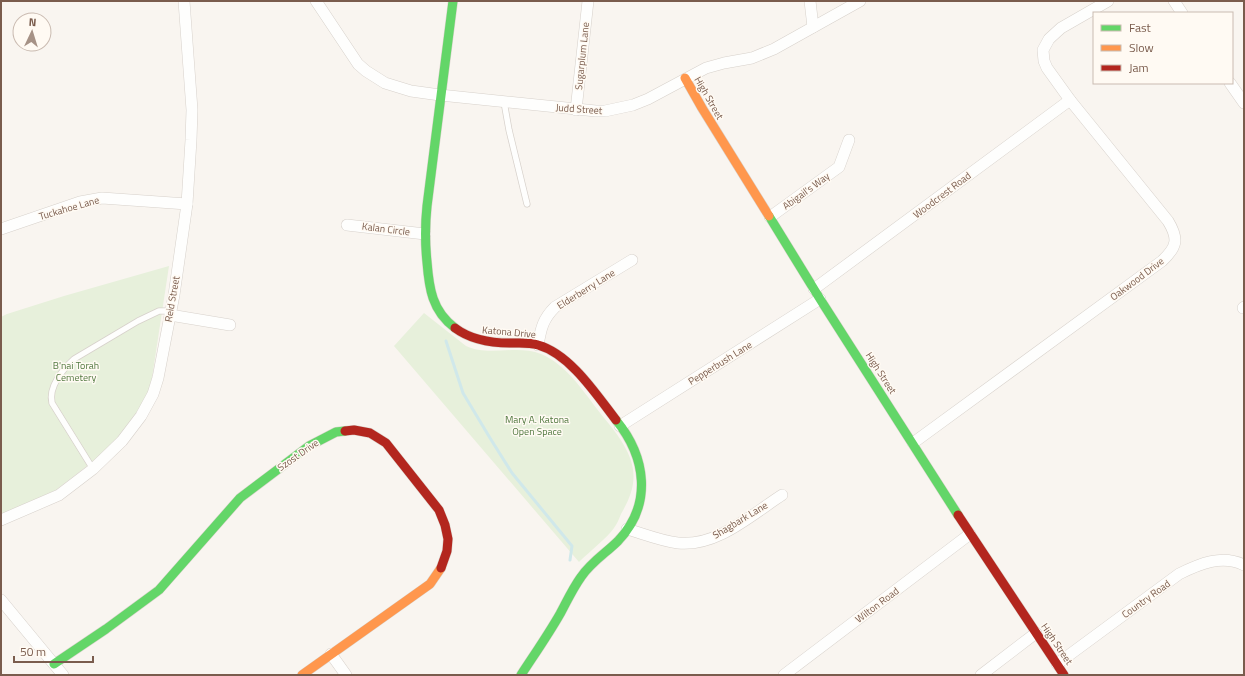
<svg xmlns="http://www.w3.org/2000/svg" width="1245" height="676" font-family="'Titillium Web',sans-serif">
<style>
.green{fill:#e7f0db}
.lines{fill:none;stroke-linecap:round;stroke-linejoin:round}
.stream{stroke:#d0e8ea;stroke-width:3}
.lane-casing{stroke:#d7d1cb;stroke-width:7}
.street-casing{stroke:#d7d1cb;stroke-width:12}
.fast-casing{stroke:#d9d2cb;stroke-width:10}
.slow-casing{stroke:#d9d2cb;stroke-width:10}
.jam-casing{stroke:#d9d2cb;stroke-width:10}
.lane{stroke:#fefefd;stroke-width:5.5}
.street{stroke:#fefefd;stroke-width:11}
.fast{stroke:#63d668;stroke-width:9}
.slow{stroke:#ff974d;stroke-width:9}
.jam{stroke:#b3261e;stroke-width:9}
.labels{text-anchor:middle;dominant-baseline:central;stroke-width:3;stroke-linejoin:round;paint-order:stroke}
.street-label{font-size:10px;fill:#7a5c4d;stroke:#fffaf3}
.park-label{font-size:10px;fill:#537a41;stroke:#fffaf3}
</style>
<rect width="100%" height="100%" fill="#f9f5f0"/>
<g class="green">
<polygon points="169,266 150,391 133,423 91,463 56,490 1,516 1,317 7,314 64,296"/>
<path d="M424,313L466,346C489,357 517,344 541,354C565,364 582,389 597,409C607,422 620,436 627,451C639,475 633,493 621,514C619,519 617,524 614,528C607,538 589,552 579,562L394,346Z"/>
</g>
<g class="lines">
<polyline class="stream" points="446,341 463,393 490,438 512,473 572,546 570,560"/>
<g class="lane-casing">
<g id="lane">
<polyline points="504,102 509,130 527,204"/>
<path d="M93,469L52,403C48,387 63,369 74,359L138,321L159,311H171"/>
</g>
</g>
<g class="street-casing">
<g id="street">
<polyline points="316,1 358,64 366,71 385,83 411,91 440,95 596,111 605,111 633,105 648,99 706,68 724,63 752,58 774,49 860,1"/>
<polyline points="810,1 813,27"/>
<polyline points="1174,1 1182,13"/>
<polyline points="1230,83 1244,103"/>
<polyline points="576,110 588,1"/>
<polyline points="770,217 839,167 849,140"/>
<polyline points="347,225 425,234"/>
<polyline points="1,229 80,202 102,198 187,204"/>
<polyline points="814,289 1070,100"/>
<polyline points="1243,308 1244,307"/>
<polyline points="170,315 230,325"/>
<path d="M538,345C541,328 543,319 555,307L632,260"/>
<polyline points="620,426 820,299"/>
<path d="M913,443L1162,261C1177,247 1179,239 1168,221L1070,100L1047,68L1044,61L1043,50L1049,39L1061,28L1108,1"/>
<polyline points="1,520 59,495 93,469 122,441 141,416 153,394 158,378 174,295 187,204 191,140 192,110 184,1"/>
<path d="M627,529C644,534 661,541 678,543C717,547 751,515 782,495"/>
<polyline points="1,600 63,675"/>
<polyline points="331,654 346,675"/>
<path d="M1057,664L1179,574C1199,564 1222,554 1244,565"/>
<polyline points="784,675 970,534"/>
<polyline points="981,675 1036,633"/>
</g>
</g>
<g class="fast-casing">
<g id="fast">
<path d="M453,1L427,206C425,225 425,243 427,262C429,288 432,311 455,328"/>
<polyline points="769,216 820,299 958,515"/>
<polyline points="54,664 106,629 159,590 240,498 309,446 336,432 345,431"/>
<path d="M521,675C534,655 548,635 560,614C567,601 573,588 581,577C591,562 606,553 618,541C653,504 646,457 616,420"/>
</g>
</g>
<g class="slow-casing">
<g id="slow">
<polyline points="685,78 702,108 769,216"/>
<polyline points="302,675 430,584 441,568"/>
</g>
</g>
<g class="jam-casing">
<g id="jam">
<path d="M455,328C471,340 490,343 510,343C519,343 529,342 538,345C570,354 596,394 616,420"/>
<polyline points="345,431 354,430 370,433 386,443 439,510 445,525 448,539 447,551 441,568"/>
<polyline points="958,515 1064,675"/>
</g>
</g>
<use href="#lane" class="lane"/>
<use href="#street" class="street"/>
<use href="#fast" class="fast"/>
<use href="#slow" class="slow"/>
<use href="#jam" class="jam"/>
</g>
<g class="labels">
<g class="street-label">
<text transform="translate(582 56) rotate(-84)">Sugarplum Lane</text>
<text transform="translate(709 98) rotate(60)">High Street</text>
<text transform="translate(579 109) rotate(4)">Judd Street</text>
<text transform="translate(806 191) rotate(-36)">Abigail's Way</text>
<text transform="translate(942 195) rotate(-37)">Woodcrest Road</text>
<text transform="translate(69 208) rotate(-16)">Tuckahoe Lane</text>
<text transform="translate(386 229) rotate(7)">Kalan Circle</text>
<text transform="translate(1137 279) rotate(-37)">Oakwood Drive</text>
<text transform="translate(586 289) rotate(-32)">Elderberry Lane</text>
<text transform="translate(172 299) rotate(-80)">Reid Street</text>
<text transform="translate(509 332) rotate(5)">Katona Drive</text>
<text transform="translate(720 363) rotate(-32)">Pepperbush Lane</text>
<text transform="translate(881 373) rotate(57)">High Street</text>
<text transform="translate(298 455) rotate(-35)">Szost Drive</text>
<text transform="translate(740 520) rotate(-31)">Shagbark Lane</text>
<text transform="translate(1146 599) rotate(-36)">Country Road</text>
<text transform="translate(877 605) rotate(-37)">Wilton Road</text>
<text transform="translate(1057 644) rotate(56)">High Street</text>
</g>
<g class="park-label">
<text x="76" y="365">B'nai Torah<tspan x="76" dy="12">Cemetery</tspan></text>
<text x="537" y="419">Mary A. Katona<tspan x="537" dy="12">Open Space</tspan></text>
</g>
</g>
<rect width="1245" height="676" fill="none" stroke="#7a5c4d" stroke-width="4"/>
<rect x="1093" y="12" width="140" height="72" fill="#fffaf3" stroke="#cabbb1"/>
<rect x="1101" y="25" width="20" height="6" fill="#63d668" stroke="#cabbb1"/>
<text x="1129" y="32" font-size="12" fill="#7a5c4d">Fast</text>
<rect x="1101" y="45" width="20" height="6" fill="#ff974d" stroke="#cabbb1"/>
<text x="1129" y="52" font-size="12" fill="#7a5c4d">Slow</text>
<rect x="1101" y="65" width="20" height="6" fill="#b3261e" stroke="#cabbb1"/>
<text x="1129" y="72" font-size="12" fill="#7a5c4d">Jam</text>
<g transform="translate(32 32) rotate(4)"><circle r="19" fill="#fffaf3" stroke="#cabbb1"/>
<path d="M0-3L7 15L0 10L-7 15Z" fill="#a69286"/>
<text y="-6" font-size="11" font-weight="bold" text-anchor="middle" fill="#7a5c4d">N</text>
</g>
<path d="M14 656v6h79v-6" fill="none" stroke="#7a5c4d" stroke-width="2"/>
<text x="20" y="656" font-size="12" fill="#7a5c4d" stroke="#fffaf3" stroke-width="3" paint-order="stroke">50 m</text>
</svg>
